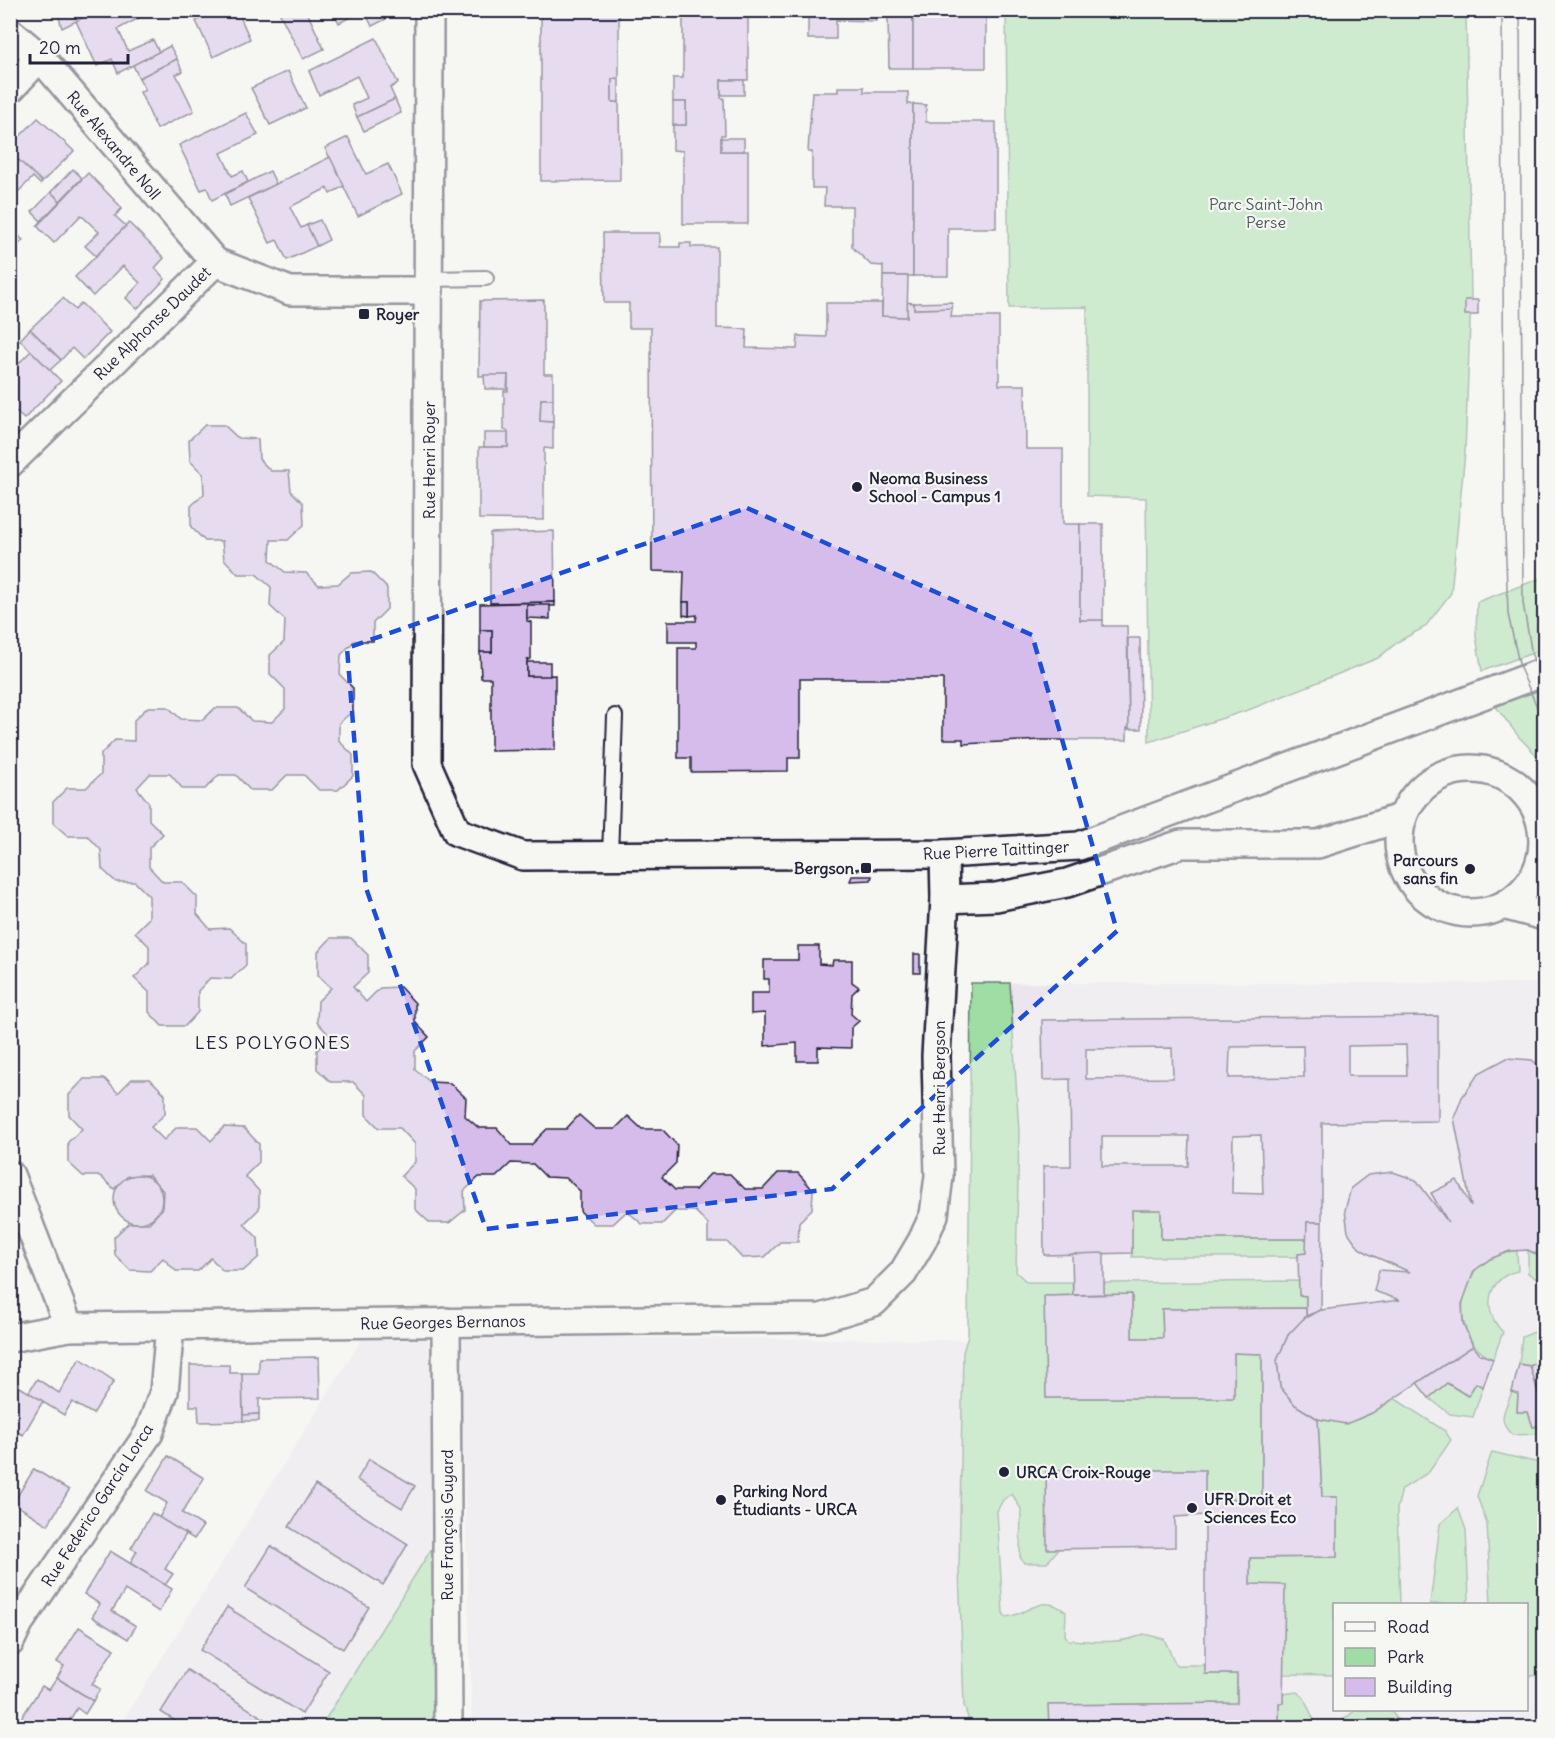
<svg xmlns="http://www.w3.org/2000/svg" width="1555" height="1738" font-family="Delius,sans-serif">
<style>
.built{fill:#ece5f0;fill-rule:evenodd}
.green{fill:#9fdda5;stroke:#608070;stroke-width:1.5}
.building{fill:#d6bcea;stroke:#22223b;stroke-width:1.5;fill-rule:evenodd}
.lines{fill:none;stroke-linecap:round;stroke-linejoin:round}
.service-casing{stroke:#22223b;stroke-width:18}
.minor-casing{stroke:#22223b;stroke-width:32}
.service{stroke:#f6f6f2;stroke-width:14}
.minor{stroke:#f6f6f2;stroke-width:27}
.tram{stroke:#22223b;stroke-width:1.5}
.marked{fill:none;stroke:#1d4ed8;stroke-width:4.5;stroke-dasharray:12 8;stroke-linejoin:round}
.poi-dot{fill:#22223b;stroke:#f6f6f2;stroke-width:2}
.labels{text-anchor:middle;dominant-baseline:central;stroke-width:4.5;stroke-linejoin:round;paint-order:stroke}
.street-label{font-size:16px;fill:#22223b;stroke:#f6f6f2}
.park-label{font-size:16px;fill:#485a5b;stroke:#f6f6f2}
.poi-label{font-size:16px;font-weight:bold;fill:#22223b;stroke:#f6f6f2;text-anchor:start}
.neighbourhood-label{font-size:18px;letter-spacing:1.5px;fill:#22223b;stroke:#f6f6f2}
</style>
<rect width="100%" height="100%" fill="#f6f6f2"/>
<filter id="ink" filterUnits="userSpaceOnUse"><feTurbulence type="fractalNoise" baseFrequency=".0167" numOctaves="2"/><feDisplacementMap in="SourceGraphic" scale="12" xChannelSelector="R" yChannelSelector="G"/><feConvolveMatrix kernelMatrix="1 2 1 2 8 2 1 2 1" color-interpolation-filters="sRGB"/></filter>
<g filter="url(#ink)">
<g class="built">
<path d="M971,983H1544V1727H472L460,1336L968,1340ZM1334,1604H1526V1710H1334Z"/>
<polygon points="362,1339 428,1339 434,1346 441,1727 118,1728"/>
</g>
<g class="green">
<polygon points="1006,11 1466,11 1471,297 1465,452 1451,593 1425,627 1399,641 1378,658 1251,709 1149,742 1146,498 1087,496 1087,307 1009,308"/>
<polygon points="1544,577 1544,649 1482,671 1476,636 1477,602"/>
<polygon points="1544,686 1544,763 1519,737 1496,707"/>
<path d="M971,983H1010L1019,1132L1016,1272L1027,1282H1072L1073,1295L1045,1296L1046,1398H1234V1353L1262,1354V1498L1205,1500V1470H1047L1059,1548L1047,1563H1024L1020,1557L1021,1509L1012,1494L1003,1500L997,1511L1003,1613L1006,1617C1030,1614 1041,1592 1066,1612L1065,1635L1068,1640C1093,1641 1121,1645 1144,1634L1164,1639L1176,1665H1205V1674H1237V1703L1049,1705V1727H971L964,1705L959,1570L963,1352L968,1336Z"/>
<polygon points="1132,1210 1161,1210 1161,1239 1307,1239 1306,1253 1299,1254 1298,1257 1132,1257"/>
<polygon points="1528,1250 1544,1258 1544,1284 1528,1273"/>
<path d="M1510,1251H1517L1518,1271C1487,1277 1481,1311 1503,1332L1493,1359C1460,1345 1454,1301 1474,1272C1481,1260 1498,1256 1510,1251Z"/>
<polygon points="1299,1281 1306,1296 1306,1308 1162,1309 1163,1338 1132,1338 1132,1295 1104,1294 1104,1283"/>
<polygon points="1544,1328 1544,1359 1530,1366 1519,1364 1522,1337"/>
<polygon points="1447,1383 1467,1396 1476,1383 1483,1387 1473,1417 1450,1414 1429,1398"/>
<path d="M1512,1392L1518,1394L1517,1412H1528L1533,1427L1544,1425V1434L1512,1435C1496,1420 1505,1410 1512,1392Z"/>
<path d="M1394,1398L1445,1431L1451,1440L1429,1472L1402,1489L1397,1509L1400,1604H1334V1675L1283,1674L1250,1584V1558L1337,1557V1497H1322L1318,1419C1356,1425 1363,1420 1394,1398Z"/>
<polygon points="1492,1452 1544,1464 1544,1675 1527,1676 1526,1604 1491,1604 1487,1524 1477,1496"/>
<polygon points="1458,1508 1466,1530 1469,1599 1465,1604 1430,1604 1440,1524"/>
<polygon points="438,1539 441,1727 320,1728 425,1559"/>
<polygon points="1297,1692 1304,1698 1317,1727 1279,1728 1279,1703 1283,1703 1283,1694"/>
<polygon points="1356,1710 1391,1711 1403,1727 1334,1727"/>
</g>
<g class="building">
<polygon points="57,10 99,10 62,28"/>
<polygon points="99,10 154,10 118,29 128,51 153,40 159,52 118,73 112,59 97,66 76,21"/>
<polygon points="218,10 237,10 250,39 213,57 196,21"/>
<polygon points="278,10 311,10 307,12 324,49 303,59"/>
<polygon points="333,10 348,10 351,17 339,23"/>
<polygon points="364,10 392,10 394,15 372,26"/>
<polygon points="541,10 619,10 619,78 612,79 612,102 619,102 620,180 541,181"/>
<polygon points="683,10 748,10 748,80 721,80 721,98 724,98 725,135 721,135 721,151 748,151 748,224 683,224 683,151 673,150 673,125 686,125 686,102 673,102 673,78 683,78"/>
<polygon points="808,10 913,10 913,68 889,68 888,17 875,18 876,21 836,20 836,39 808,39"/>
<rect x="913" y="10" width="73" height="58"/>
<polygon points="376,38 398,83 390,88 395,99 357,117 352,105 367,98 357,76 319,95 309,71"/>
<polygon points="170,46 177,59 139,78 133,65"/>
<polygon points="177,59 183,72 176,74 194,111 157,129 140,92 145,89 139,78"/>
<polygon points="288,71 306,108 270,125 251,88"/>
<polygon points="619,78 619,102 612,102 612,79"/>
<rect x="721" y="80" width="23" height="15"/>
<polygon points="838,87 864,87 864,92 908,92 908,104 913,104 913,276 883,276 883,266 871,265 852,247 852,206 824,206 825,188 812,188 812,152 808,152 812,92 838,92"/>
<polygon points="395,99 401,113 364,131 357,117"/>
<rect x="673" y="102" width="13" height="23"/>
<polygon points="913,104 926,105 926,122 996,122 996,228 948,228 948,276 913,276"/>
<polygon points="246,113 258,135 221,153 232,176 243,171 248,182 212,200 207,188 201,190 179,145"/>
<polygon points="38,118 74,151 42,182 10,152 10,146"/>
<polygon points="348,137 366,174 388,164 402,194 358,216 325,148"/>
<rect x="721" y="138" width="23" height="13"/>
<polygon points="10,152 42,182 40,184 33,177 14,196 10,192"/>
<polygon points="330,157 344,186 330,194 327,188 290,207 301,228 307,225 317,246 287,260 277,240 270,243 248,198"/>
<polygon points="73,169 82,178 60,201 51,192"/>
<polygon points="270,171 276,184 230,206 225,194"/>
<polygon points="88,173 122,208 115,216 126,226 96,256 85,246 99,232 81,215 54,243 37,226"/>
<polygon points="51,192 60,201 41,221 32,212"/>
<polygon points="320,220 329,240 317,246 307,225"/>
<polygon points="129,223 164,258 155,268 165,279 137,309 126,298 140,283 123,266 93,296 75,277"/>
<polygon points="10,228 23,240 10,253"/>
<polygon points="603,233 660,233 660,247 680,247 680,243 691,243 691,247 717,247 717,328 747,329 746,348 797,349 798,336 826,337 826,303 882,303 882,316 907,317 906,302 914,303 914,309 952,308 951,317 999,317 999,385 1025,385 1026,449 1063,449 1063,524 1080,524 1080,620 1103,620 1103,626 1127,626 1129,729 1127,728 1127,740 1041,740 963,744 963,739 943,739 943,679 800,679 800,758 788,758 788,771 691,772 691,758 678,758 678,648 696,648 696,642 668,642 668,621 696,621 697,615 689,616 689,602 683,602 684,572 652,571 651,328 629,328 629,303 604,303"/>
<polygon points="883,276 908,276 907,317 882,316"/>
<polygon points="63,298 75,310 81,303 110,332 83,359 72,348 61,360 30,329"/>
<polygon points="544,300 544,374 553,374 553,399 541,399 540,421 553,422 553,449 544,448 544,520 479,519 479,447 508,447 508,431 504,430 504,391 508,391 508,375 479,376 480,301"/>
<rect x="1465" y="300" width="13" height="15"/>
<polygon points="952,302 952,308 914,309 914,303"/>
<polygon points="30,329 61,360 50,370 20,340"/>
<polygon points="31,351 61,381 24,419 10,406 10,372"/>
<polygon points="484,375 508,375 507,389 485,389"/>
<polygon points="541,399 553,399 553,422 540,421"/>
<polygon points="205,425 224,425 238,438 258,439 259,459 271,471 289,471 291,491 303,503 304,525 288,540 271,540 270,560 285,572 306,573 319,585 338,584 351,573 371,572 387,588 387,609 373,623 373,641 354,641 341,655 340,675 353,688 353,711 339,723 339,741 353,755 353,776 338,790 319,790 304,775 287,775 272,790 250,790 236,775 219,775 205,789 183,789 170,774 150,774 137,788 149,803 149,820 163,834 149,848 149,867 163,882 182,882 197,897 197,914 210,929 229,928 246,944 246,965 231,979 210,978 198,991 198,1012 185,1026 162,1026 149,1012 149,992 134,978 149,964 149,946 135,932 149,918 149,896 135,882 116,882 102,869 101,850 88,836 68,836 53,823 53,802 67,788 86,788 101,774 101,754 115,740 134,741 134,720 148,707 168,707 181,719 203,720 215,708 238,708 252,721 272,722 285,709 285,689 270,674 270,655 284,642 285,620 270,606 271,587 256,574 238,574 224,559 222,541 205,541 191,527 191,506 204,494 203,474 190,461 189,440"/>
<rect x="484" y="433" width="24" height="14"/>
<rect x="1080" y="524" width="23" height="96"/>
<polygon points="554,531 555,602 490,603 490,533"/>
<polygon points="555,602 555,606 527,605 527,621 531,622 531,659 527,660 527,676 555,675 555,750 491,751 491,678 481,678 480,652 492,652 492,630 480,630 480,604"/>
<polygon points="683,602 689,602 689,616 683,615"/>
<polygon points="527,605 550,605 550,619 527,618"/>
<rect x="480" y="630" width="12" height="22"/>
<polygon points="1128,638 1140,638 1141,729 1129,729"/>
<rect x="527" y="662" width="23" height="14"/>
<polygon points="852,876 872,876 871,880 850,881"/>
<polygon points="331,938 351,938 368,955 368,973 353,987 366,1002 380,988 400,987 415,1003 415,1022 429,1037 415,1051 415,1069 430,1082 450,1083 466,1098 465,1116 479,1128 497,1128 512,1145 531,1145 547,1129 566,1129 579,1115 595,1129 615,1129 628,1116 642,1129 662,1129 677,1145 676,1163 662,1177 675,1190 695,1190 710,1174 730,1174 745,1189 763,1189 778,1173 798,1173 813,1190 812,1209 799,1222 798,1242 780,1242 765,1257 742,1258 727,1242 708,1242 708,1224 695,1211 675,1211 662,1224 642,1224 627,1211 613,1224 594,1224 580,1211 580,1191 566,1178 546,1177 533,1164 511,1163 496,1177 479,1177 464,1191 465,1210 449,1223 430,1223 415,1209 415,1189 401,1176 415,1162 415,1144 400,1128 379,1128 366,1115 366,1095 353,1082 331,1082 317,1069 317,1050 331,1037 317,1022 318,1001 331,988 318,975 318,952"/>
<polygon points="798,946 819,946 819,964 832,965 833,960 852,960 852,982 859,987 852,994 851,1014 859,1021 851,1028 851,1048 818,1047 818,1061 797,1061 797,1043 765,1046 765,1013 751,1014 751,993 769,993 769,979 764,979 764,960 798,960"/>
<rect x="914" y="954" width="6" height="19"/>
<path d="M1438,1016V1121L1322,1123V1222H1307V1239H1161V1210H1132V1253L1044,1255L1043,1166H1071L1070,1079L1043,1080L1042,1020ZM1406,1045L1407,1076H1348V1046ZM1303,1046L1304,1077L1229,1078L1230,1047ZM1172,1048L1173,1078L1086,1079V1049ZM1261,1135L1263,1194L1232,1193L1233,1136ZM1102,1136H1189L1188,1166H1102Z"/>
<polygon points="1507,1058 1532,1060 1544,1070 1544,1258 1528,1250 1510,1251 1490,1259 1474,1271 1462,1304 1463,1323 1473,1346 1372,1413 1346,1424 1318,1419 1295,1405 1280,1387 1277,1360 1288,1335 1297,1322 1321,1310 1400,1300 1374,1291 1379,1270 1410,1272 1369,1254 1359,1248 1348,1232 1345,1210 1351,1188 1368,1175 1393,1172 1416,1180 1448,1222 1431,1193 1457,1180 1471,1206 1454,1118 1462,1097 1479,1073"/>
<polygon points="84,1079 105,1079 118,1093 132,1079 150,1079 165,1094 165,1114 151,1127 164,1140 177,1127 197,1127 211,1141 224,1127 244,1128 259,1144 259,1162 245,1176 259,1191 259,1209 244,1224 258,1238 259,1257 243,1271 223,1271 211,1258 198,1271 176,1271 163,1258 150,1271 130,1270 115,1255 114,1237 129,1223 149,1223 162,1209 163,1191 149,1175 128,1176 114,1189 100,1176 83,1176 68,1162 68,1142 82,1129 69,1115 69,1095"/>
<circle cx="138" cy="1199" r="24"/>
<polygon points="1307,1222 1322,1222 1321,1310 1306,1316 1306,1296 1299,1295 1298,1254 1306,1253"/>
<polygon points="1104,1253 1104,1294 1073,1295 1072,1254"/>
<polygon points="1132,1294 1132,1338 1163,1338 1162,1309 1306,1308 1306,1316 1288,1335 1277,1360 1280,1387 1295,1405 1318,1419 1322,1497 1337,1497 1337,1557 1250,1558 1250,1584 1285,1585 1283,1703 1279,1703 1279,1728 1049,1728 1048,1705 1237,1703 1237,1674 1205,1674 1205,1515 1175,1517 1175,1547 1047,1549 1046,1470 1205,1470 1205,1500 1262,1498 1262,1354 1234,1353 1234,1398 1046,1398 1044,1296"/>
<polygon points="1473,1346 1480,1354 1493,1359 1483,1387 1476,1383 1468,1396 1447,1383 1429,1398 1417,1383"/>
<polygon points="319,1357 320,1398 259,1399 259,1414 243,1415 242,1373 259,1373 259,1358"/>
<polygon points="80,1358 114,1381 93,1414 72,1402 64,1415 28,1393 37,1379 59,1393"/>
<polygon points="1544,1359 1544,1412 1530,1366"/>
<polygon points="1519,1364 1530,1366 1544,1412 1544,1425 1533,1427 1528,1412 1517,1412 1518,1394 1512,1392"/>
<polygon points="190,1365 229,1365 230,1373 242,1373 243,1421 199,1422 198,1406 190,1406"/>
<polygon points="10,1381 43,1401 23,1435 16,1431 10,1439"/>
<polygon points="259,1414 259,1421 243,1421 243,1415"/>
<polygon points="168,1456 204,1478 182,1513 203,1526 194,1539 159,1518 167,1503 147,1491"/>
<polygon points="369,1459 415,1486 402,1508 357,1480"/>
<polygon points="34,1469 69,1490 48,1525 13,1503"/>
<polygon points="315,1485 408,1544 383,1585 289,1527"/>
<polygon points="152,1513 186,1534 165,1569 173,1574 165,1585 130,1563 137,1551 131,1548"/>
<polygon points="271,1546 369,1607 343,1649 245,1588"/>
<polygon points="110,1551 172,1589 159,1612 125,1590 112,1611 136,1626 128,1639 92,1617 100,1604 84,1594"/>
<polygon points="227,1607 329,1671 302,1714 200,1650"/>
<polygon points="79,1627 114,1649 92,1684 100,1689 93,1701 57,1678 64,1666 57,1662"/>
<polygon points="187,1670 279,1728 186,1728 161,1712"/>
<polygon points="57,1678 93,1701 85,1714 77,1708 65,1728 33,1728 20,1720 42,1686 49,1690"/>
</g>
<g class="lines">
<g class="service-casing">
<g id="service">
<polyline points="429,279 486,278"/>
<polyline points="610,856 615,716"/>
</g>
</g>
<g class="minor-casing">
<g id="minor">
<polyline points="429,10 427,764 457,832 523,856 944,854 1079,846 1544,672"/>
<polyline points="10,32 40,57 215,262 290,291 429,291"/>
<polyline points="10,89 40,57"/>
<polyline points="10,463 215,262"/>
<circle cx="1471" cy="841" r="72"/>
<polyline points="945,899 996,897 1067,883 1181,844 1318,844 1403,817"/>
<polyline points="1507,906 1544,916"/>
<polyline points="10,1175 69,1327"/>
<polyline points="446,1322 448,1728"/>
<polyline points="10,1338 69,1327 821,1318 874,1302 903,1273 922,1241 934,1215 939,1176 936,1056 945,899 944,854"/>
<polyline points="10,1642 19,1623 149,1433 164,1392 170,1326"/>
</g>
</g>
<use href="#service" class="service"/>
<use href="#minor" class="minor"/>
<g class="tram">
<polyline points="1502,10 1504,506 1508,614 1520,668 1544,723"/>
<polyline points="1520,10 1523,603 1532,655 1544,687"/>
</g>
</g>
</g>
<path d="M0 0H1555V1738H0ZM747,508L1032,635L1117,931L832,1189L486,1229L366,888L347,648Z" fill="#f6f6f2" fill-opacity=".55" fill-rule="evenodd"/>
<path class="marked" d="M747,508L1032,635L1117,931L832,1189L486,1229L366,888L347,648Z"/>
<g class="poi-dot">
<rect x="358" y="308" width="12" height="12" rx="3"/>
<circle cx="857" cy="487" r="6"/>
<rect x="860" y="862" width="12" height="12" rx="3"/>
<circle cx="1470" cy="869" r="6"/>
<circle cx="1004" cy="1472" r="6"/>
<circle cx="721" cy="1500" r="6"/>
<circle cx="1192" cy="1508" r="6"/>
</g>
<g class="labels">
<g class="street-label">
<text transform="translate(114 145) rotate(50)">Rue Alexandre Noll</text>
<text transform="translate(152 323) rotate(-44)">Rue Alphonse Daudet</text>
<text transform="translate(429 460) rotate(-90)">Rue Henri Royer</text>
<text transform="translate(996 850) rotate(-3)">Rue Pierre Taittinger</text>
<text transform="translate(939 1088) rotate(-90)">Rue Henri Bergson</text>
<text transform="translate(443 1322) rotate(-1)">Rue Georges Bernanos</text>
<text transform="translate(97 1505) rotate(-57)">Rue Federico García Lorca</text>
<text transform="translate(447 1525) rotate(-90)">Rue François Guyard</text>
</g>
<g class="park-label">
<text x="1266" y="204">Parc Saint-John<tspan x="1266" dy="18">Perse</tspan></text>
</g>
<g class="poi-label">
<text x="376" y="314">Royer</text>
<text x="869" y="478">Neoma Business<tspan x="869" dy="18">School - Campus 1</tspan></text>
<text x="1458" y="860" text-anchor="end">Parcours<tspan x="1458" dy="18">sans fin</tspan></text>
<text x="854" y="868" text-anchor="end">Bergson</text>
<text x="1016" y="1472">URCA Croix-Rouge</text>
<text x="733" y="1491">Parking Nord<tspan x="733" dy="18">Étudiants - URCA</tspan></text>
<text x="1204" y="1499">UFR Droit et<tspan x="1204" dy="18">Sciences Eco</tspan></text>
</g>
<g class="neighbourhood-label">
<text x="273" y="1042">LES POLYGONES</text>
</g>
</g>
<rect width="1555" height="1738" fill="none" stroke="#f6f6f2" stroke-width="36"/>
<rect x="18" y="18" width="1519" height="1702" fill="none" stroke="#22223b" stroke-width="2" filter="url(#ink)"/>
<rect x="1333" y="1603" width="195" height="108" fill="#f6f6f2" stroke="#a1a1a9" stroke-width="1.5"/>
<rect x="1345" y="1622" width="30" height="9" fill="#f6f6f2" stroke="#a1a1a9" stroke-width="1.5"/>
<text x="1387" y="1633" font-size="18" fill="#22223b">Road</text>
<rect x="1345" y="1648" width="30" height="18" fill="#9fdda5" stroke="#a1a1a9" stroke-width="1.5"/>
<text x="1387" y="1663" font-size="18" fill="#22223b">Park</text>
<rect x="1345" y="1678" width="30" height="18" fill="#d6bcea" stroke="#a1a1a9" stroke-width="1.5"/>
<text x="1387" y="1693" font-size="18" fill="#22223b">Building</text>
<path d="M30 54v9h98v-9" fill="none" stroke="#22223b" stroke-width="3"/>
<text x="39" y="54" font-size="18" fill="#22223b" stroke="#f6f6f2" stroke-width="4.5" paint-order="stroke">20 m</text>
</svg>
